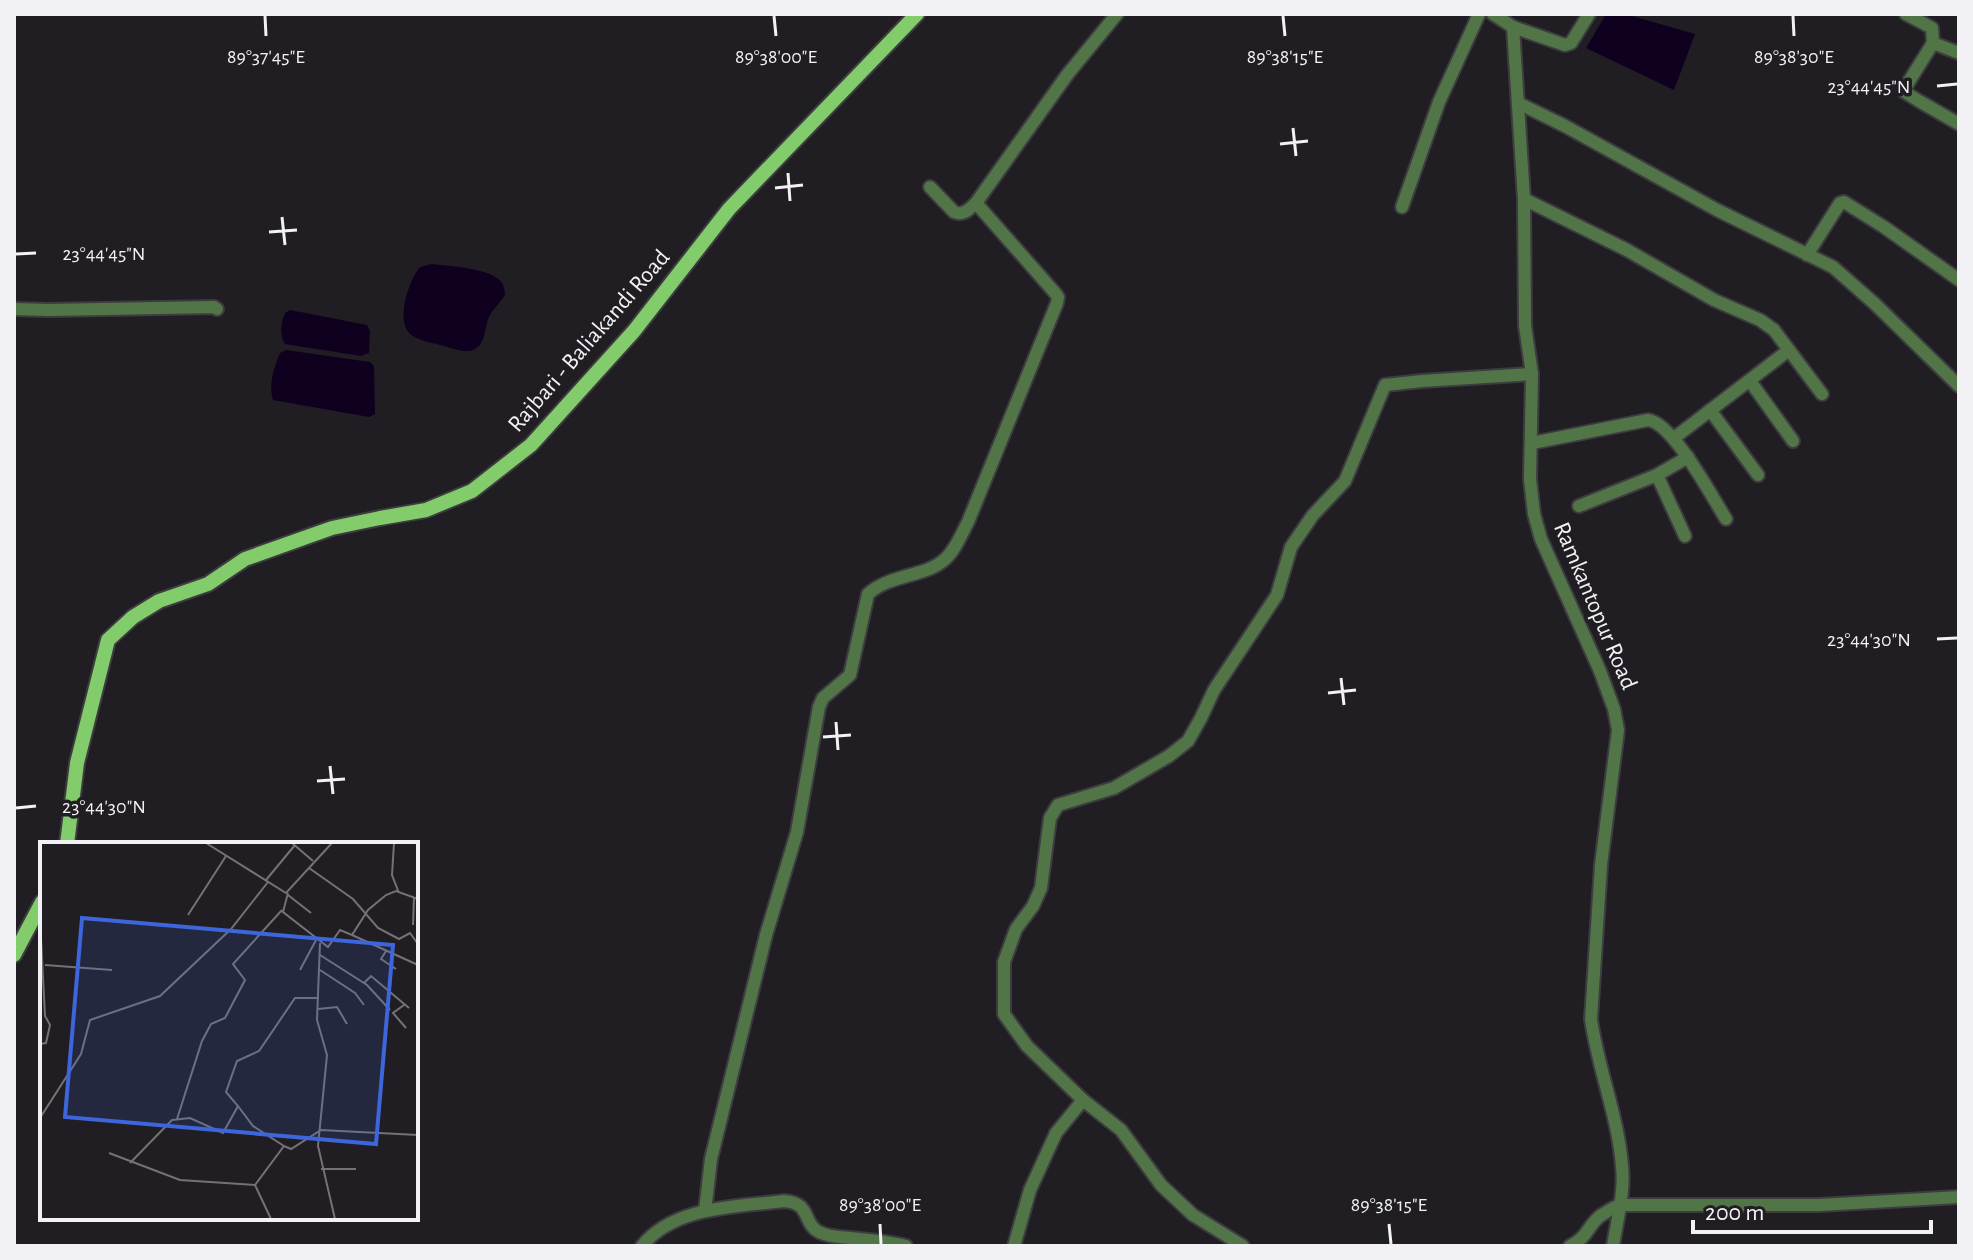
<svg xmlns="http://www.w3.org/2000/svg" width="1973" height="1260" font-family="'Alegreya Sans',sans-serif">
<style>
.water{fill:#10001f}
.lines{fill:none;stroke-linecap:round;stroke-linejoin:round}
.minor-casing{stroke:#3d3c40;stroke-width:16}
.major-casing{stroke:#3d3c40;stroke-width:18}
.minor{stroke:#527547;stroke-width:12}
.major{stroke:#82cc6b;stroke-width:14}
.ticks{fill:none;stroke:#f2f1f5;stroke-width:3}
.labels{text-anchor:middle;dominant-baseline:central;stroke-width:7;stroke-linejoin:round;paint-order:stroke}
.street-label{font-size:24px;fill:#f2f1f5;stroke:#201e23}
.inset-road{fill:none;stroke:#747277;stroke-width:2}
.view{fill:#3d66dc;fill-opacity:0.15;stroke:#3d66dc;stroke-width:4}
.inset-edge{fill:none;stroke:#f2f1f5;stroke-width:4}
.ticks-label{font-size:20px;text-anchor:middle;fill:#f2f1f5;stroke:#201e23;stroke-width:7;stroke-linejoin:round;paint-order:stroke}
</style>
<rect width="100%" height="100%" fill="#201e23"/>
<g class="water">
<polygon points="1606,14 1625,14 1695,34 1674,90 1586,48"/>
<path d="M432,264C448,266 493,268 502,283C504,286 505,291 505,295C501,302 494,308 490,315C484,326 487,342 475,349C466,354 454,349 444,346C434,343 417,341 409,333C396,318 409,280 420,267Z"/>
<path d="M290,310L367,325L370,331L369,353L361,356L285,344C279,335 281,322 285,313Z"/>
<path d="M286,350L370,362L374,366L375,414L369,417L273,400C268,385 274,367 280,353Z"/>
</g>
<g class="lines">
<g class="minor-casing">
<g id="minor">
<polyline points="1493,14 1513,27 1565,45 1571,43 1589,14"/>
<polyline points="1906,14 1932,28 1933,43 1959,53"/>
<path d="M1513,27L1524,199L1525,326L1532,374L1530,479L1534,514L1541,539L1600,671L1614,709L1618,730L1601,865L1591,1019C1598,1069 1618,1116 1622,1166C1625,1192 1617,1220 1613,1246"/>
<polyline points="1933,43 1903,91 1919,101 1959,124"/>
<polyline points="1518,103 1565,126 1717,210 1833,267 1875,304 1959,386"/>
<path d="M930,187L954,212C964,216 969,209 976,203"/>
<polyline points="1524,199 1627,250 1714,300 1760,320 1774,330 1822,394"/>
<polyline points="1402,207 1439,102 1479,14"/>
<polyline points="1807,255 1840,203 1844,202 1884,227 1959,280"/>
<polyline points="14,309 48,310 214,307 217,309"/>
<polyline points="1750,381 1793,441"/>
<polyline points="1710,410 1758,475"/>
<polyline points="1674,438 1789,350"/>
<path d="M1532,443L1648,420C1673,423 1712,497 1726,519"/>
<polyline points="1657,475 1685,536"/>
<polyline points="1579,506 1657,475 1688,457"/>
<polyline points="1083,1100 1121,1130 1161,1185 1193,1215 1243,1246"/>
<path d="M705,1211L711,1159L766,935L797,832L819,707L823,698L850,675L868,594C890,574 925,577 944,560C955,551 961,535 968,522L1057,303L1058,297L1056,294L976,203L1067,75L1117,14"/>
<path d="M642,1246C674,1206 737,1207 784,1201C812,1203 802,1223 819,1232C828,1237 840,1237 850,1238C869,1240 888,1241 906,1246"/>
<polyline points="1014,1246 1030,1190 1056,1133 1083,1100 1027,1046 1004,1014 1004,962 1016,929 1033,906 1041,888 1050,818 1058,805 1114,788 1169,756 1188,741 1201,718 1214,690 1277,595 1291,547 1313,515 1345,481 1385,385 1422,381 1532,374"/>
<path d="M1570,1246C1588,1237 1587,1227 1600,1216C1606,1212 1613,1208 1619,1205H1820L1959,1197"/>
</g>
</g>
<g class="major-casing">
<g id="major">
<polyline points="67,844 77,763 108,640 133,617 159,601 208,584 245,559 332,528 380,518 426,510 472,491 531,445 634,331 729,209 917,14"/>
<polyline points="14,955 42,902"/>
</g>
</g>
<use href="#minor" class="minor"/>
<use href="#major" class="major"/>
</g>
<path class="ticks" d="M265,16L266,36M774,16L776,36M1283,16L1285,36M1793,16L1794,36M1937,86L1957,84M1293,128L1296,156M1280,144L1308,141M788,173L790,201M775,188L803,185M282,217L285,245M269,232L297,230M16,254L36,253M1937,639L1957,638M1341,678L1344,705M1328,693L1356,690M836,722L838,750M823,737L851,735M330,766L333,794M317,781L345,779M16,808L36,806M880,1224L881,1244M1389,1224L1391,1244"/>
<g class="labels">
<g class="street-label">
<text transform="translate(589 341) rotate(-49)">Rajbari - Baliakandi Road</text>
<text transform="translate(1595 606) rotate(67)">Ramkantopur Road</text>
</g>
</g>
<g transform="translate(40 842)">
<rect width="378" height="378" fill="#201e23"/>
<path class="inset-road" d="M166,1L246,51L292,1M252,1L273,19M354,1L352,33L359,51M269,26L313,57L338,86L359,97L370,91L378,102M226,38L255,3M0,44V75M248,51L243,70L288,105L300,88L312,93L328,68L346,53L356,49L378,57M248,53L271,71M148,73L186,14M0,77L5,174L10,183L6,201L0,202M373,83L374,55M312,93L378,123M280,101L277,178L287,213L278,304L295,377M346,109L341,117L356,127M280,113L327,143L350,168M5,123L72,128M260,128L276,98M280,128L315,151L324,163M324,141L331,134L369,166M364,163L353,171L366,186M278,167L297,165L307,182M198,264L213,284L244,304M0,276L41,212L50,178L120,154L191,87L228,40M137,277L162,199L171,182L185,176L205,138L193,122L242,68M69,311L140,338L215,343L244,304L251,307L281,288L378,293M90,321L132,278L150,276L183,291L198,264L186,250L197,219L219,209L255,156H279M281,327H316M215,343L231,377"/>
<path class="view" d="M42,76L353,103L336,302L25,275Z"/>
<rect width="378" height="378" class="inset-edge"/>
</g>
<g class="ticks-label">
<text x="266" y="63">89°37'45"E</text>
<text x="776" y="63">89°38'00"E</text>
<text x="1285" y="63">89°38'15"E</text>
<text x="1794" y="63">89°38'30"E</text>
<text x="1869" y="93">23°44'45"N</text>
<text x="104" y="260">23°44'45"N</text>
<text x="1869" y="646">23°44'30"N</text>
<text x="104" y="813">23°44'30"N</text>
<text x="880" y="1211">89°38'00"E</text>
<text x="1389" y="1211">89°38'15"E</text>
</g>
<rect width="1973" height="1260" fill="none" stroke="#f2f1f5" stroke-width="32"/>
<path d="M1693 1220v12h238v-12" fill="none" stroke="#f2f1f5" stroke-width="4"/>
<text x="1705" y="1220" font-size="24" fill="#f2f1f5" stroke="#201e23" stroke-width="6" paint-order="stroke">200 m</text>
</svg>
